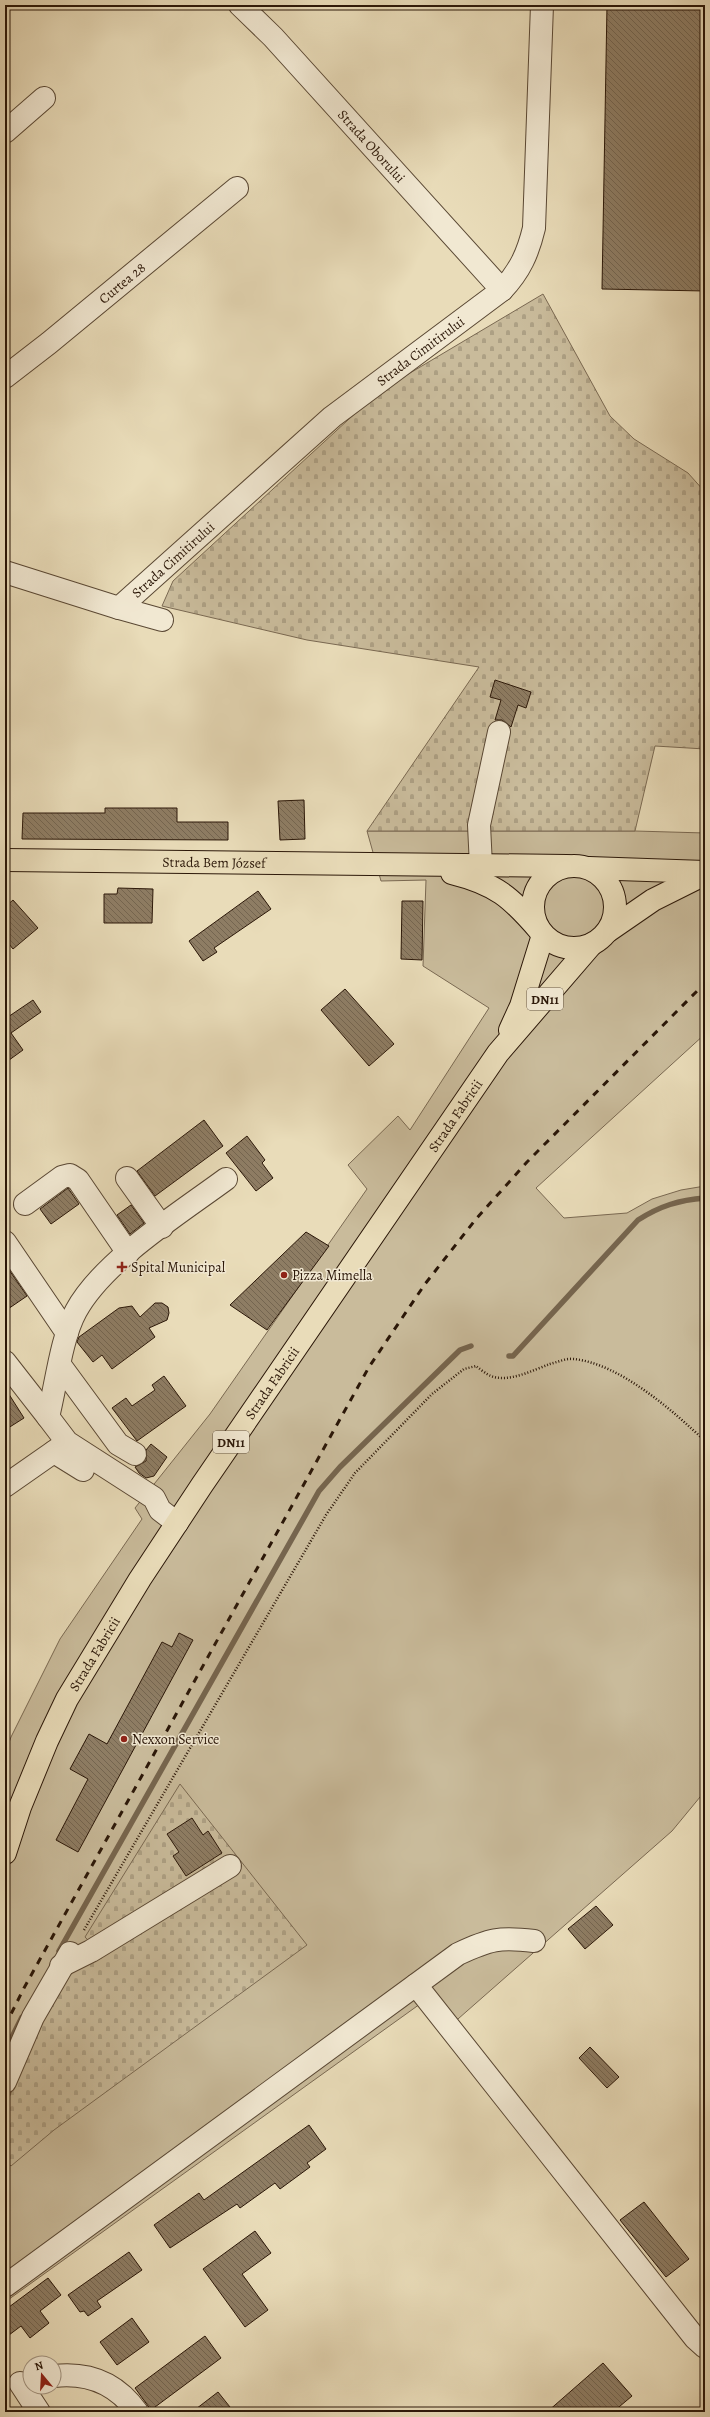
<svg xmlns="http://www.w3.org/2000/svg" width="710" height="2417" font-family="Alegreya,serif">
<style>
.green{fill:#c9bb9b;stroke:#7a6952}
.cemetery{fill:url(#cemetery-stones);stroke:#7a6952}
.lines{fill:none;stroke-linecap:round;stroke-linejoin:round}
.stream{stroke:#76654e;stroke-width:5.5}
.building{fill:url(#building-back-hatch);stroke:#2b1708}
.minor-casing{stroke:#5a4834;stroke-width:24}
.major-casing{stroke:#2b1708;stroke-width:24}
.highway-casing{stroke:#2b1708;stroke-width:24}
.path{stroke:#2b1708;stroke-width:2.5;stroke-dasharray:1 2;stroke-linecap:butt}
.minor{stroke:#f1e8d2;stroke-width:22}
.major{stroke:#e9dcb9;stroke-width:22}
.highway{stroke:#e9dcb9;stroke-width:22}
.rail{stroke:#2b1708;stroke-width:3;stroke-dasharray:7 7;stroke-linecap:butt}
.poi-dot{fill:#8f2418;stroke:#f1e8d2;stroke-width:1.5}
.labels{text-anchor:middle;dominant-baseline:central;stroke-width:3;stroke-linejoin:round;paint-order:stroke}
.shield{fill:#f1e8d2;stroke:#665645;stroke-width:1}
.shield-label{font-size:13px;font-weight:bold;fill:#2b1708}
.street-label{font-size:14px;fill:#2b1708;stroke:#f1e8d2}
.poi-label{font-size:14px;fill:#2b1708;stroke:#f1e8d2;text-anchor:start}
</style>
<defs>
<pattern id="cemetery-stones" width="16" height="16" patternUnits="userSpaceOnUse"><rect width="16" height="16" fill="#c9bb9b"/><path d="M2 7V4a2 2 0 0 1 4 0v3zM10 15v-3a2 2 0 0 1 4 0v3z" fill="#ada084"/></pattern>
<pattern id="building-back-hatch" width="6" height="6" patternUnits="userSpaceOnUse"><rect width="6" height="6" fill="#8e7d64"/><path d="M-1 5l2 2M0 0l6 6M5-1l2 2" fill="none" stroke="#746550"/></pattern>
</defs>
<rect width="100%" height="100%" fill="#e9dcb9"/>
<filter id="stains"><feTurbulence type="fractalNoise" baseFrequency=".005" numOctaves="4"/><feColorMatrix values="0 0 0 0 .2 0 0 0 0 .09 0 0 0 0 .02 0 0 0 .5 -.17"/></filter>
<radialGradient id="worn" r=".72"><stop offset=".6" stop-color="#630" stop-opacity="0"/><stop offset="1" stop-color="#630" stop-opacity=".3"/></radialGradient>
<polygon class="green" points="367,831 635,831 705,833 705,1034 536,1188 564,1218 627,1213 652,1199 681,1190 705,1186 705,1791 672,1831 442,2033 420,2004 5,2302 5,1754 11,1737 60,1639 142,1519 135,1508 210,1414 367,1189 348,1165 398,1116 410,1130 489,1008 423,966 426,880 381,881"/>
<g class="cemetery">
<polygon points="543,294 610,416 634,439 688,473 705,492 705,749 655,746 635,831 367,831 479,667 307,640 162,606 173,581 361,408 405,376"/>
<polygon points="180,1784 307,1945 54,2130 11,2166 5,2161 5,2108 39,2021 72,1969 99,1952 85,1937"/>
</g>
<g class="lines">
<g class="stream">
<path d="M509,1356H513L638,1220C660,1206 679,1200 705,1198"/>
<polyline points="59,1951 319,1491 340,1467 460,1350 471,1346"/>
<polyline points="5,2051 22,2017"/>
</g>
</g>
<g class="building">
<polygon points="607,5 705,5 705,291 602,289"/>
<polygon points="495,680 531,692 526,708 518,705 511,727 502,720 495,720 501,700 490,697"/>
<polygon points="304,800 305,839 280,840 278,801"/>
<polygon points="105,808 177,808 177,822 228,822 228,840 22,839 23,813 105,813"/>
<polygon points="118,888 153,889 152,923 104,923 104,894 117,894"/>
<polygon points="258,891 271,909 214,948 217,952 203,961 189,941"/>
<polygon points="13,900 38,928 13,949 5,939 5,907"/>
<polygon points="402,901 423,901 422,960 401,959"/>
<polygon points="345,989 394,1044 369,1066 321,1010"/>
<polygon points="33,1000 41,1012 11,1033 23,1050 5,1063 5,1019"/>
<polygon points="204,1120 223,1146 155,1196 137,1171"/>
<polygon points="247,1136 265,1160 262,1163 273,1178 256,1191 226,1153"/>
<polygon points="68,1188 79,1204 51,1224 40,1209"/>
<polygon points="131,1205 144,1223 130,1234 117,1215"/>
<polygon points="306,1232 329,1246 267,1330 230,1305"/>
<polygon points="5,1264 27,1296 5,1311"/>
<polygon points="155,1303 162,1303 168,1307 169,1313 167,1320 149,1328 155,1337 112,1369 102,1355 93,1362 77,1342 79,1337 119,1308 132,1306 140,1317"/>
<polygon points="164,1376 186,1406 137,1441 112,1408 126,1398 132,1406 155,1390 152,1385"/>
<polygon points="5,1388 24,1418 5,1430"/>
<polygon points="151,1444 167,1457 154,1476 146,1478 139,1473 135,1467 146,1461 146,1450"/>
<polygon points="179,1633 193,1640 78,1852 56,1840 88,1779 70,1769 89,1734 107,1744 162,1642 172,1647"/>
<polygon points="192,1818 203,1835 208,1831 222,1853 186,1876 173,1856 179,1852 167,1834"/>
<polygon points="596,1906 613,1925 585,1949 568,1929"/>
<polygon points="590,2047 619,2077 607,2088 579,2058"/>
<polygon points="309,2125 326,2149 307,2163 310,2167 280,2189 275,2183 240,2208 237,2204 170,2248 154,2225 199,2193 204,2200"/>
<polygon points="644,2202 689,2259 666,2277 620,2220"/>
<polygon points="255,2231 271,2253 242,2274 268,2310 245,2327 203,2269"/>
<polygon points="129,2252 142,2270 97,2301 101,2307 88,2316 84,2311 80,2312 68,2295"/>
<polygon points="48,2278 61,2295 40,2311 49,2323 30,2338 21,2326 5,2338 5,2310"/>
<polygon points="132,2318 149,2342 117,2365 100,2342"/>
<polygon points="205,2336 221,2358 151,2410 135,2388"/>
<polygon points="603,2363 632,2396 613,2412 547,2412"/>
<polygon points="218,2392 234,2412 192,2412"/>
</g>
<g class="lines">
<g class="minor-casing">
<g id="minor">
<path id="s1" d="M240,5L273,37L502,290"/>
<polyline points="5,132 44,98"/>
<path id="s2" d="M5,377L49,343L237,188"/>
<path id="s3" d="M5,572L119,608L332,417L502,290C520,271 528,253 534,228L542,5"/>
<polyline points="119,608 162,620"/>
<polyline points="481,866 479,825 499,732"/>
<polyline points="127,1178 162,1227"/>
<polyline points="25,1204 62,1177 70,1175 78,1180 128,1253"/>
<polyline points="5,1242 67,1333"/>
<polyline points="5,1362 48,1417"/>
<polyline points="60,1365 118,1444 135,1454"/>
<polyline points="54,1452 83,1470"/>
<polyline points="5,1486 65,1444"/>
<path d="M177,1523L160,1510L154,1498L67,1442L48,1417C56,1386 61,1338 76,1311C103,1261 180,1213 226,1179"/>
<polyline points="61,1966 91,1951 230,1866"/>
<polyline points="416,1985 695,2338 705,2347"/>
<polyline points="5,2082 33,2017 70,1953"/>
<path d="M5,2286L458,1954C490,1939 499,1937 534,1941"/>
<path d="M54,2376C89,2372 117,2384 137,2412"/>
<polyline points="20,2383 39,2412"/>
</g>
</g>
<g class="major-casing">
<g id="major">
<path id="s4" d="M5,860L567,866"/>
<path d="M452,873C496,884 511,897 540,931"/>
</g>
</g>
<g class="highway-casing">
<g id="highway">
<circle cx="574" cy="907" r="41"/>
<polyline points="589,868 705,872"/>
<polyline points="608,931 653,900 705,874"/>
<polyline points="510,1030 521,1006 543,935"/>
<path id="s5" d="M5,1853L20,1807L47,1741L67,1699L140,1579L202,1485L498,1053L591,945"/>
</g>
</g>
<path class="path" d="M84,1930L326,1515L355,1473L432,1394L464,1369L476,1366C480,1369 486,1374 491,1376C509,1383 533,1370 550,1364C558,1362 566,1358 574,1359C620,1364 672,1410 705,1441"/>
<use href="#minor" class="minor"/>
<use href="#major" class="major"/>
<use href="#highway" class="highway"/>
<polyline class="rail" points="5,2026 24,1988 369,1367 425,1284 476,1219 527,1162 705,983"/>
</g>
<g class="poi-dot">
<path d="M120 1261h4v4h4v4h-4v4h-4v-4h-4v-4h4z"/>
<circle cx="284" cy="1275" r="4"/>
<circle cx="124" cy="1739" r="4"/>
</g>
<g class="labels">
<g class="shield">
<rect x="527" y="988" width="36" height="22" rx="3"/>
<rect x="213" y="1431" width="36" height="22" rx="3"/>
</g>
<g class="shield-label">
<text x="545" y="999">DN11</text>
<text x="231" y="1442">DN11</text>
</g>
<g class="street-label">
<text stroke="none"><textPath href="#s1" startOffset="193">Strada Oborului</textPath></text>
<text stroke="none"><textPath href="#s2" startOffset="150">Curtea 28</textPath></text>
<text stroke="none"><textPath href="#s3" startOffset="516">Strada Cimitirului</textPath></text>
<text stroke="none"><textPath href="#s3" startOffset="192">Strada Cimitirului</textPath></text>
<text stroke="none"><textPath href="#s4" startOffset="209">Strada Bem József</textPath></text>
<text stroke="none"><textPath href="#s5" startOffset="867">Strada Fabricii</textPath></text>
<text stroke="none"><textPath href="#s5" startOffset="543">Strada Fabricii</textPath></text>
<text stroke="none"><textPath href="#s5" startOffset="219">Strada Fabricii</textPath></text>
</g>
<g class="poi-label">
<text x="131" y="1267">Spital Municipal</text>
<text x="292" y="1275">Pizza Mimella</text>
<text x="132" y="1739">Nexxon Service</text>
</g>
</g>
<rect width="710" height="2417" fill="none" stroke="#e9dcb9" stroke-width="20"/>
<rect x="6" y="6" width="698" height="2405" fill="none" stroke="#2b1708" stroke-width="2"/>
<rect x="10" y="10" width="690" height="2397" fill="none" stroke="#2b1708"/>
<g transform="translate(42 2375) rotate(342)"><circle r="19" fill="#f1e8d2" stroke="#a29481"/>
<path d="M0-3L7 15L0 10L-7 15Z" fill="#8f2418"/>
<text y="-6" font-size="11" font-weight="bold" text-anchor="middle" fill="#2b1708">N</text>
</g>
<rect width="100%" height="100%" filter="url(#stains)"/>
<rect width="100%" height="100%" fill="url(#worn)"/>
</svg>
